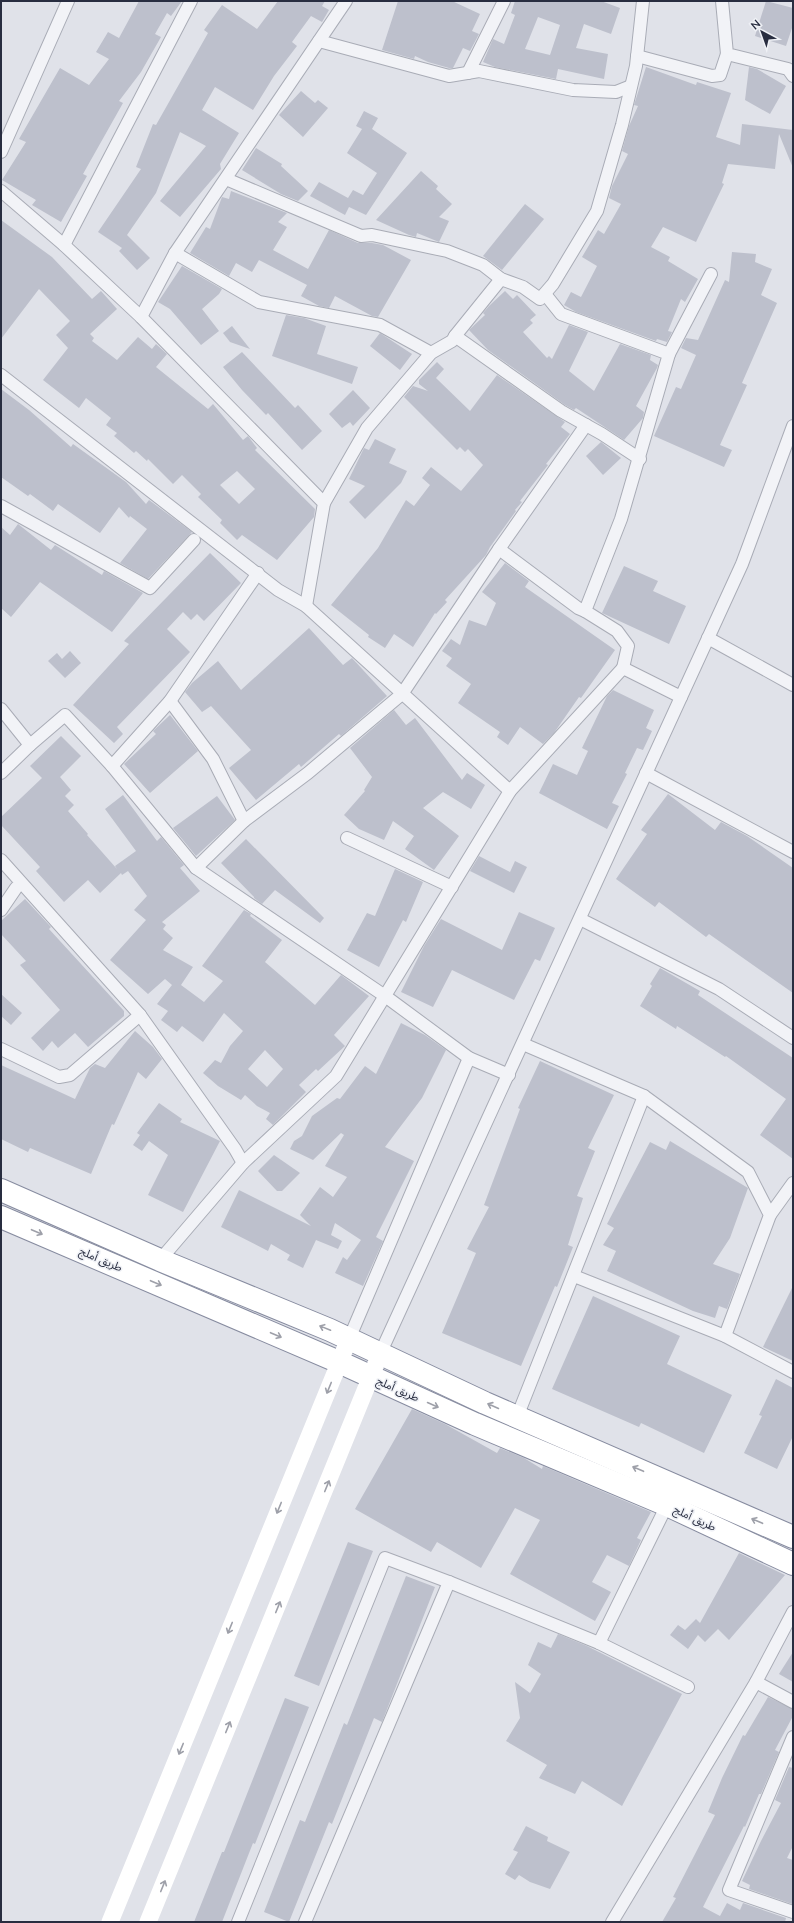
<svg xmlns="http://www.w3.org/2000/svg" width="794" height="1923" font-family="Mulish,'Noto Sans Arabic',sans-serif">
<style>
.building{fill:#bdc0cc;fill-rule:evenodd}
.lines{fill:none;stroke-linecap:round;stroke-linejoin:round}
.street-casing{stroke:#a9acb6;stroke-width:14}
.highway-casing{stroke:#878ca0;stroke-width:24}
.street{stroke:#f2f3f7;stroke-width:12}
.secondary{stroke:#fff;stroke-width:17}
.highway{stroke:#fff;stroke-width:22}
.oneway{stroke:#9ea0a9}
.labels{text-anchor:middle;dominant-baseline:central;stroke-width:3;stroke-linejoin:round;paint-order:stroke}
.street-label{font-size:11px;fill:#282d40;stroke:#eff1f6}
</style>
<rect width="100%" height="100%" fill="#e0e2e9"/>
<g class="building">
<polygon points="139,1 182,1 171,16 167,13 155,34 161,37 141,72 119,101 123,103 83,174 87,176 61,222 32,205 36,200 2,180 26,142 19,139 60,68 89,85 109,59 96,52 108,32 119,38"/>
<polygon points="278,1 325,1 322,6 329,10 322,22 311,16 292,42 297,46 274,76 253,110 215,87 202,110 239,133 220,164 221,169 180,217 160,201 206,146 180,132 156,193 127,235 150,258 137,270 119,251 122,248 98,232 141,169 136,167 153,124 156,125 208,33 204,30 222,5 257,29"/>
<polygon points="398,1 452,1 480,14 472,31 479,34 470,51 463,48 453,68 449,68 428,62 415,56 414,59 382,50"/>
<path d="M515,1H601L620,8L611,34L584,24L576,48L608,54L604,79L558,69L556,79L495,67L483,62L493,39L504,44L515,15L511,13ZM538,17L560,25L550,55L525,49Z"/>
<polygon points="766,1 793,8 793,25 786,46 755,36"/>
<polygon points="646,67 696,85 697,82 731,93 716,137 740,145 742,124 793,130 793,168 779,134 775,169 728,164 722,183 724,184 696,242 663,227 651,247 670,257 668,261 698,279 685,302 681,299 668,331 672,332 667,342 657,339 656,341 576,312 564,305 571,292 581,297 597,266 582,257 598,230 604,234 621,204 609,198 612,186 628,154 622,151 629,126 638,106 634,105"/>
<polygon points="749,67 757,69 786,86 770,114 745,100"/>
<polygon points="301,91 315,103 318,100 328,108 303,137 279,115"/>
<polygon points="364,111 378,118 372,129 407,153 366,215 349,207 345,215 310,196 319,182 348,198 353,190 363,195 377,173 347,153 362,129 356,126"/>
<polygon points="256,148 282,164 281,166 308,191 298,201 281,194 242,170"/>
<polygon points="421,171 438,186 436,189 452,204 439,217 449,221 439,242 417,233 416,237 409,235 376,220"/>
<polygon points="231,191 287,213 278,222 287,227 273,250 308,269 329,230 358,243 372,243 383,245 411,260 378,317 372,316 335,296 329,308 319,306 301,296 307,285 259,260 252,272 236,263 229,276 190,253 206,227 210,229 222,197 229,199"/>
<polygon points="525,204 544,219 502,270 483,256"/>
<path d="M1,220L52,257L92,299L101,291L117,309L90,334L94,338L92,341L117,360L138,337L152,349L156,344L167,354L156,367L208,409L213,404L243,440L248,436L257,448L255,450L315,509L314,517L277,560L242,535L237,540L220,523L222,520L198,497L201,494L182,475L173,484L148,459L147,461L136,451L134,453L114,436L117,433L106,425L111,418L86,398L79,408L43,380L68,348L56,335L70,321L39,289L1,339ZM237,471L255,489L239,504L220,485Z"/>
<polygon points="732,252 756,254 755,262 772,269 761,295 777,303 742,383 747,385 720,445 732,450 724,467 654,436 676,387 681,389 696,355 681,348 686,338 698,340 725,280 729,282"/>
<polygon points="182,266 222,289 219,294 202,309 219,331 201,345 170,309 158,302"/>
<polygon points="505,291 513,299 517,295 536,315 530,320 533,323 523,332 547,358 549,356 552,359 569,325 588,332 569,371 594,391 620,344 651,355 650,360 658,365 657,368 636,406 644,412 643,418 624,440 576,408 574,410 565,405 488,350 469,330 485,315 483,313 489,306"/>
<polygon points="286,315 304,318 326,326 317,354 358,367 352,384 272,356"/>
<polygon points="232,326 250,349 230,342 223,333"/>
<polygon points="380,333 412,354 400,370 370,346"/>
<polygon points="242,352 295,408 298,405 322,431 302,450 268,413 266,415 242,390 223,367"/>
<polygon points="437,362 444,369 436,378 470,411 497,375 565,422 561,427 570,434 546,464 548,465 520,501 522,502 515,510 516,511 490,547 486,555 445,600 447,602 436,614 435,613 413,647 394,634 385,648 368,637 369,635 331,605 378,548 406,500 414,506 430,485 422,478 431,467 461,491 483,465 468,449 465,452 460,447 457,450 404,397 413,386 428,391 419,384 419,380"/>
<polygon points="1,389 29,410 71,447 73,444 126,482 146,504 149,500 192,532 148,579 120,563 147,529 130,516 129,518 119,507 100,533 58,504 53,511 30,494 28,496 1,477"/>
<polygon points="353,390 370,408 353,426 350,422 342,428 329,414"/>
<polygon points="375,439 396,449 389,463 407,471 401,483 365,519 349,502 365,486 349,479 364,448 369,450"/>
<polygon points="601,442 621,458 603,475 586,456"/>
<polygon points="18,524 51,550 55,545 102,575 104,571 143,593 112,632 40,582 11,617 1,608 1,527 10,535"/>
<polygon points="210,553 241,583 204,621 197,614 191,620 183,612 167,629 190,652 117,727 123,734 114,743 73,705 129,644 124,641"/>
<polygon points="505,563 529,581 525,587 615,650 581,698 579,697 554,733 543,744 520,727 508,745 497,737 500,732 458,703 471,684 446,666 452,658 442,651 451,639 460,645 469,620 486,626 496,603 482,592"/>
<polygon points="624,566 658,581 653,591 686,606 669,644 602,613"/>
<polygon points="309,628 343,665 352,658 387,696 341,736 339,734 301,767 299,764 256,800 229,768 251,750 211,706 202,712 185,692 192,683 218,661 241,690"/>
<polygon points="70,651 81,663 65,678 48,661 57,653 62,659"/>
<polygon points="613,690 654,710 646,728 652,731 643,750 637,748 625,773 627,774 612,803 619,806 607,829 539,793 553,764 577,775 588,751 582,748 607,696"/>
<polygon points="394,710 406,725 415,718 462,780 467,773 485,785 471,809 443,792 423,808 459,836 434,870 405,849 414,836 393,821 384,840 359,829 344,815 365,791 364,790 372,777 350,748"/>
<polygon points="170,715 198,751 150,793 124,764 156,734 153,731"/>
<path d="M61,736L81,756L60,777L71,790L65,796L74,805L68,811L88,834L87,835L117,869L115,866L136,851L105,809L123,795L157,841L161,837L184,865L180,868L200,891L162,922L166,925L163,929L173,938L163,950L193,967L181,985L204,1002L223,981L202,966L244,910L251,914L250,916L282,940L265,962L315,1005L341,975L369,996L334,1035L345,1046L318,1071L316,1069L299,1085L306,1092L273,1125L266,1119L270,1113L257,1106L245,1095L241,1100L218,1086L203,1073L215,1060L221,1063L230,1046L243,1031L224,1013L203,1042L182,1026L177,1032L161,1020L168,1011L157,1004L172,985L165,979L148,994L110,960L146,920L134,910L147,896L128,871L122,875L121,873L100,893L88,880L64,902L36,871L40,867L1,825V817L42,778L30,766ZM265,1050L283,1069L267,1087L248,1069Z"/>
<polygon points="668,794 715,830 721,822 747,836 793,868 793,993 709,934 706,937 659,902 655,907 616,879 647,834 641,830"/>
<polygon points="217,796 235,820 196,856 173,828"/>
<polygon points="246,839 324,918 320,923 275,890 262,904 254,898 254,897 221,863"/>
<polygon points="479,856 510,872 515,861 527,867 514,893 470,871"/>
<polygon points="395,869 423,882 406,922 403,920 379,967 347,950 367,913 375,916"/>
<polygon points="25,899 51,927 49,929 124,1011 124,1016 88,1047 75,1033 58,1048 52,1041 43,1051 31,1038 60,1010 20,965 26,961 1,934 1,921"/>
<polygon points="519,912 555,928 540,961 535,959 514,1000 452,970 433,1007 401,992 424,946 441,919 502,950"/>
<polygon points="660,968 700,991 698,995 793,1058 793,1159 760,1135 786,1099 726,1056 725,1057 677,1026 676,1029 640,1006 652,986 650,984"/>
<polygon points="1,994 22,1013 11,1025 1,1016"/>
<polygon points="401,1023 425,1035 446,1050 422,1098 385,1147 414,1161 376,1237 383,1241 363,1286 335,1273 343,1257 347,1260 361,1240 335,1223 331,1235 342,1241 338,1249 316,1240 303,1268 287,1260 290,1255 271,1244 268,1251 221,1227 239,1190 311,1226 300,1215 320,1187 333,1197 347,1177 325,1166 344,1135 341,1133 313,1160 290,1149 294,1141 302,1136 312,1116 337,1098 340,1099 365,1066 376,1074"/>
<polygon points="135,1031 153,1047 162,1059 146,1079 138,1072 114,1125 112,1124 91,1174 30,1148 28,1152 1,1139 1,1065 75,1099 90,1068 95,1064 105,1068"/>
<polygon points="540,1061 614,1095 588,1148 595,1151 577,1196 583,1198 568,1245 573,1247 557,1287 555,1286 521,1366 442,1333 476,1253 467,1249 489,1207 484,1205 520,1109 518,1108"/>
<polygon points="159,1103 182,1119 180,1122 220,1141 183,1212 148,1195 168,1155 149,1141 142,1151 133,1145 140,1135 137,1133"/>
<polygon points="670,1141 748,1188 730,1238 713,1264 740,1274 727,1309 719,1306 715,1318 693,1311 607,1271 616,1251 603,1245 614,1228 607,1224 650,1142 666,1150"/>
<polygon points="274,1155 300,1173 282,1191 277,1191 258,1171"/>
<polygon points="793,1286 793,1361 763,1347"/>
<polygon points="593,1296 680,1336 667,1364 732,1395 704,1453 641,1423 639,1427 552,1389"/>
<polygon points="776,1379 793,1388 793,1436 777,1469 744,1453 762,1416 759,1415"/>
<polygon points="412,1409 445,1424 497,1453 500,1448 524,1458 542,1469 543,1466 651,1512 637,1538 641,1540 629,1566 607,1555 592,1582 611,1592 595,1621 510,1574 540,1520 515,1508 481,1568 437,1542 431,1552 355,1509"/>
<polygon points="348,1542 373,1551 319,1686 294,1676"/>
<polygon points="739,1553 785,1575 729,1640 718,1629 705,1642 698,1635 688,1649 670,1635 678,1625 685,1630 696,1619 700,1623"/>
<polygon points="406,1576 435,1587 382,1722 374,1718 332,1824 329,1822 289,1922 264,1912 300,1820 305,1822 344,1723 347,1725"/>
<polygon points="558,1634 587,1646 682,1694 622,1806 582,1781 575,1794 539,1778 547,1765 506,1741 520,1718 515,1682 530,1693 541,1674 528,1665 538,1642 551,1648"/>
<polygon points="793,1652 793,1682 779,1674"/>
<polygon points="768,1697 793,1709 793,1716 775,1750 779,1752 761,1794 759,1794 745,1827 744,1826 703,1907 720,1916 727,1903 740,1910 743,1903 786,1918 785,1922 662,1922 676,1898 673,1897 715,1815 708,1812 722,1778 743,1735 745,1736"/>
<polygon points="285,1698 309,1707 255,1844 253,1843 222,1922 194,1922 222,1852 224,1852"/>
<polygon points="789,1767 793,1768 793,1846 787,1858 793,1860 792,1904 749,1889 750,1885 742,1881 761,1841 781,1803 775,1800"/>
<polygon points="526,1826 548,1837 547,1841 570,1852 550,1889 530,1882 519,1875 515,1880 505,1874 518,1852 513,1850"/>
</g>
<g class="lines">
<g class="street-casing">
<g id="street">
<polyline points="722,1 727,54 788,69 793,76"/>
<polyline points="319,41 449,76 479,71 573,90 616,92 631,86"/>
<polyline points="637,56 712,76 720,75 727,54"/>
<polyline points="468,73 504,1"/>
<polyline points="1,152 68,1"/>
<polyline points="226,179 361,236 372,235 447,251 483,265 501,279 523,287 540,299 553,284 597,211 622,125 636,66 643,1"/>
<polyline points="1,191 64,245 141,317 324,503 306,606"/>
<polyline points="64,245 191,1"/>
<polyline points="175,253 259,302 380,325 431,353"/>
<polyline points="501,279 455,336 561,411 602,434 640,459"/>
<polyline points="545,294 561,314 669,354 621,519 585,611 617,631 628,646 623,668"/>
<polyline points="141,317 175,253 346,1"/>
<polyline points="669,354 711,274"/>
<polyline points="1,375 278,590 306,606 510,791"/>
<polyline points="324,503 367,428 431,353 452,341 455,336"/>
<polyline points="1,506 150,588 194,540"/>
<polyline points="499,549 578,608 585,611"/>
<polyline points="708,638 793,685"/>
<polyline points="170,701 213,759 244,821"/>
<polyline points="1,709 30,745"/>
<polyline points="112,766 170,701 258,573"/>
<polyline points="1,773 30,745 65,715 112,766 196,868 385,996 469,1058 509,1075"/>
<polyline points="646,773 793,852"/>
<polyline points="347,838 452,887"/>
<polyline points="1,860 140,1015 235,1149 243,1163"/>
<polyline points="196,868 244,821 308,773 402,694 499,549 586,425"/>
<polyline points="1,910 16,888"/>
<polyline points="580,919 719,989 793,1038"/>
<polyline points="523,1044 644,1096 748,1172 770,1215 725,1336"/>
<polyline points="1,1049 59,1077 70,1075 140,1015"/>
<polyline points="770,1215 793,1183"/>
<polyline points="160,1260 243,1163 336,1076 510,791 623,668 681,697"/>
<polyline points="574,1276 725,1336 793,1372"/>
<polyline points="349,1339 469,1058"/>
<polyline points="380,1354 742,564 793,426"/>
<polyline points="517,1417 644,1096"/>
<polyline points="599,1643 667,1505"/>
<polyline points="756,1682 793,1702"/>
<polyline points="793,1737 729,1890 793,1912"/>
<polyline points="238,1922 385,1558 449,1582 599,1643 688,1687"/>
<polyline points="305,1922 449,1582"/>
<polyline points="612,1922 756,1682 793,1612"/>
</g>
</g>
<g class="highway-casing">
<g id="highway">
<polyline points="1,1190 160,1260 330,1330 485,1403 793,1537"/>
<polyline points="1,1217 339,1362 475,1424 667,1505 793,1564"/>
</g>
</g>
<use href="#street" class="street"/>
<g class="secondary">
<polyline points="110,1922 349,1339"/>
<polyline points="148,1922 380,1354"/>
</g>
<use href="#highway" class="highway"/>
</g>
<defs><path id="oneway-shaft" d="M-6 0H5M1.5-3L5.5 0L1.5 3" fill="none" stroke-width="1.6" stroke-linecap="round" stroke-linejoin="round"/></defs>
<g class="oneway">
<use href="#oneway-shaft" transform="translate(37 1232) rotate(23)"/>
<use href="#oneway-shaft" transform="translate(156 1283) rotate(23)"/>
<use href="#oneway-shaft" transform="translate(325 1328) rotate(-158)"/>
<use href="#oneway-shaft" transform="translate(276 1335) rotate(23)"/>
<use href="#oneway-shaft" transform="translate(329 1388) rotate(112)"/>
<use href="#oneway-shaft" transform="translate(433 1405) rotate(24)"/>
<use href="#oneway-shaft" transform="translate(493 1406) rotate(-156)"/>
<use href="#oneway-shaft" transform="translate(638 1469) rotate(-157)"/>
<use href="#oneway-shaft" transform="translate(327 1486) rotate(-68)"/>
<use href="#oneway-shaft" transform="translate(279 1508) rotate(112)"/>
<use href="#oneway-shaft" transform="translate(757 1521) rotate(-157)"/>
<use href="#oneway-shaft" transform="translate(278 1607) rotate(-68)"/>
<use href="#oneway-shaft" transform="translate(230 1628) rotate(112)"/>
<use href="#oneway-shaft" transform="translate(228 1727) rotate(-68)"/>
<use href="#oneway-shaft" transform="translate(181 1749) rotate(112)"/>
<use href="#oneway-shaft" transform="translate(163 1886) rotate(-68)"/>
</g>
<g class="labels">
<g class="street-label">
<text transform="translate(101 1259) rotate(23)">طريق أملج</text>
<text transform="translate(398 1389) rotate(24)">طريق أملج</text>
<text transform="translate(695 1518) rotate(25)">طريق أملج</text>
</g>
</g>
<rect width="794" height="1923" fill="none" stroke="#282d40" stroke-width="4"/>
<g transform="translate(762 32) rotate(319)" stroke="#eff1f6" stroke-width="3" paint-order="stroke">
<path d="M0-3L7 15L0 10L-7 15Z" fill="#282d40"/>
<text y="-6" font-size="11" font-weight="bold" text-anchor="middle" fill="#282d40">N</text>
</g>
</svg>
